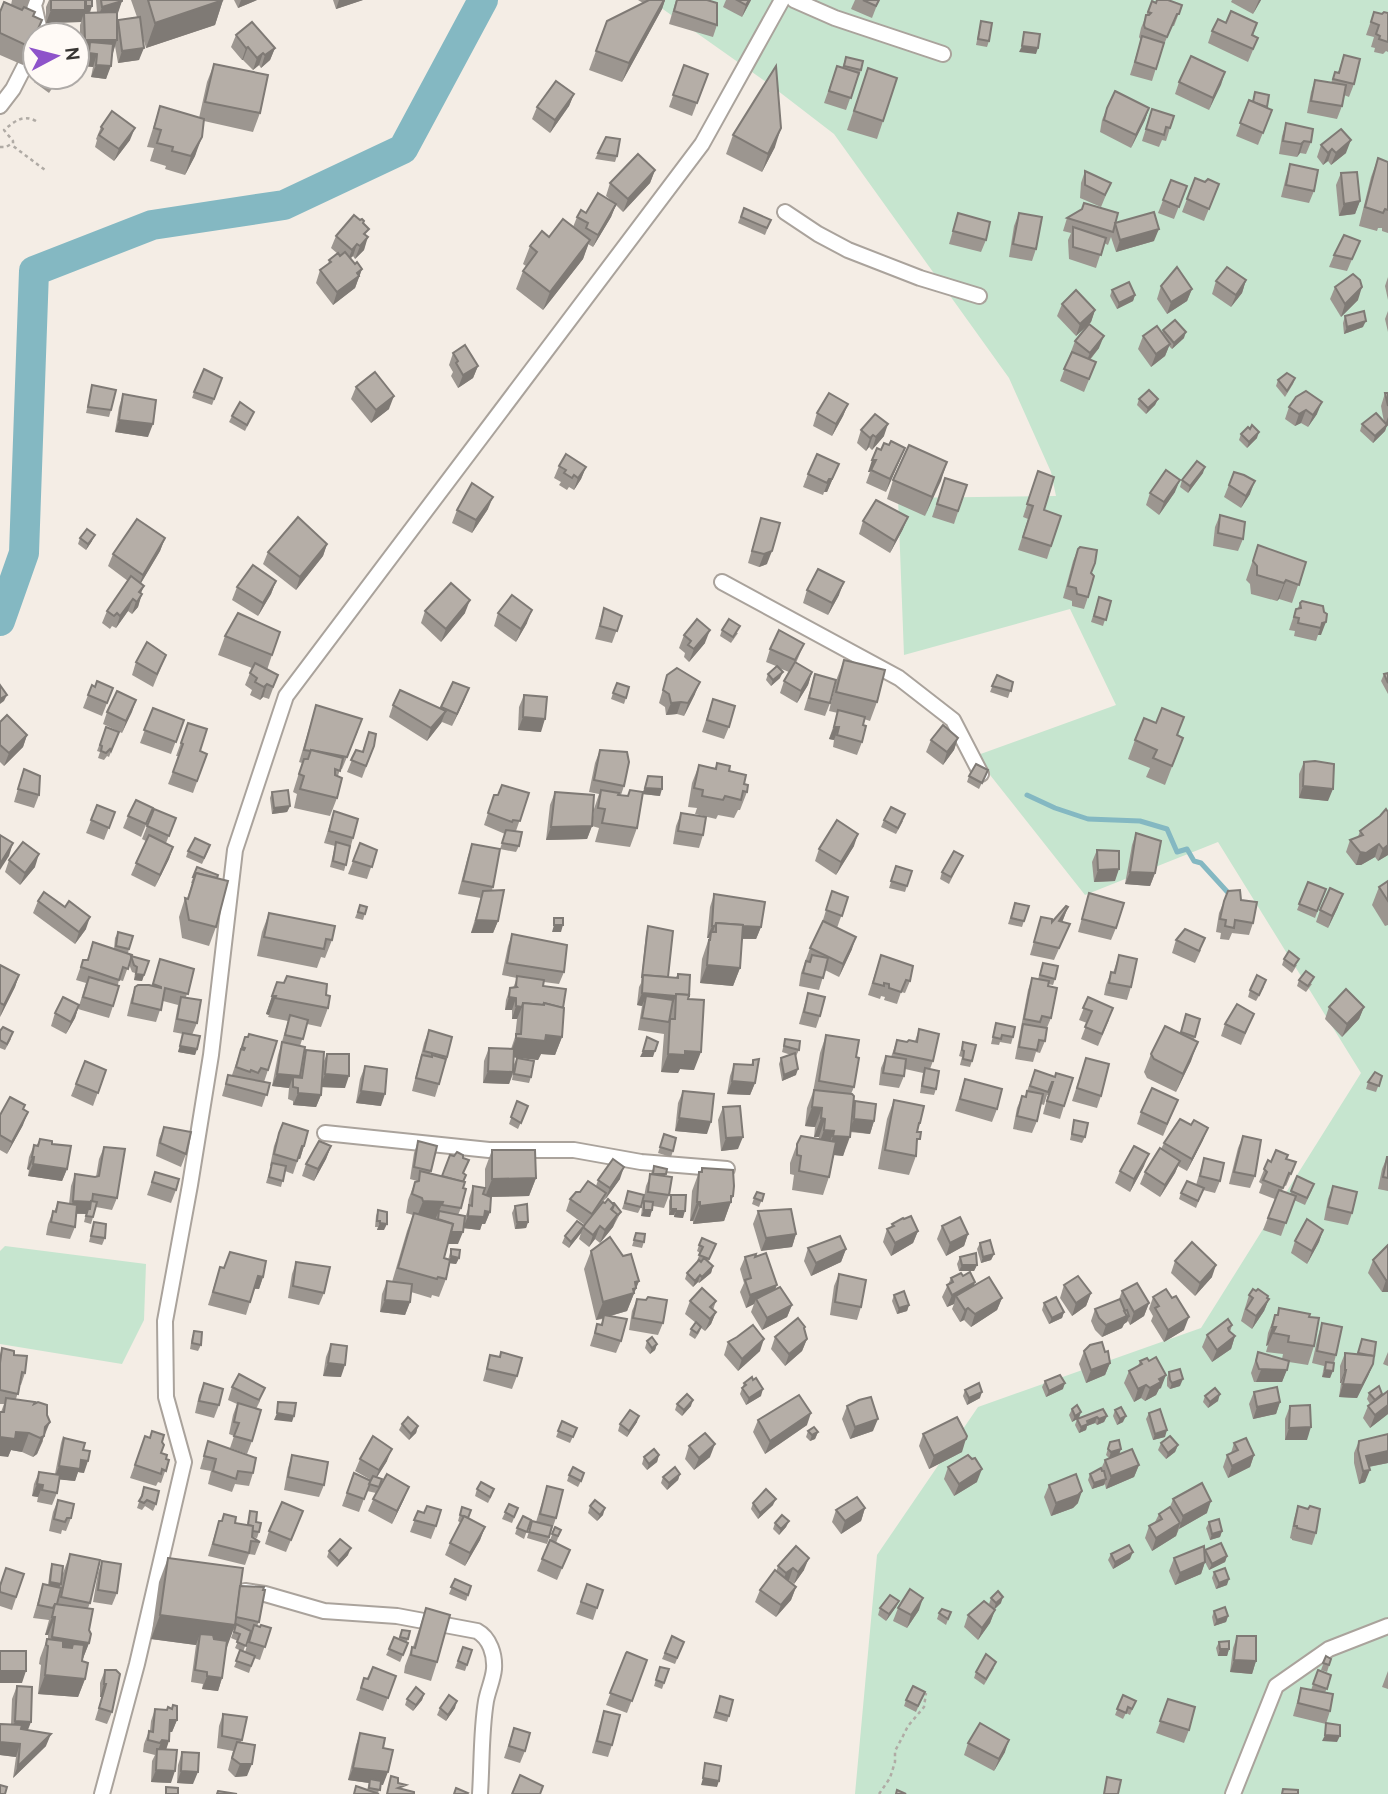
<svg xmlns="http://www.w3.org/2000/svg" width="1388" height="1794" font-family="Cabin,sans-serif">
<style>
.green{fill:#c6e5cf}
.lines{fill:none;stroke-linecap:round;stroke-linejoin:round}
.stream{stroke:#84b8c2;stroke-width:5}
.river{stroke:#84b8c2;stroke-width:30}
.street-casing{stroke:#aaa39c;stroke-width:18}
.path{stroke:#b0aba5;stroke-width:2.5;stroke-dasharray:3.5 3.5;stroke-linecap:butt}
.street{stroke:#fff;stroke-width:14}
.wall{fill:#9c9690;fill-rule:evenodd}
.shaded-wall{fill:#7f7a75}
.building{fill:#b5aea7;stroke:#7f7a75;stroke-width:2}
</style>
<rect width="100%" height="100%" fill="#f4ede5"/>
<g class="green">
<polygon points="650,0 1388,0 1388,1794 855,1794 877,1555 978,1407 1201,1328 1361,1073 1218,842 1085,895 975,756 1116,705 1070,609 904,655 898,498 1056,496 1051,472 1009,378 834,134 769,84"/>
<polygon points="5,1246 146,1264 144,1320 122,1364 0,1344 0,1251"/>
</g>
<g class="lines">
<polyline class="stream" points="1027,795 1055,808 1088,819 1140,821 1167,829 1177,852 1187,849 1194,861 1201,863 1232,897"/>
<polyline class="river" points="0,621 24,553 34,271 152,225 284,205 403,149 483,0"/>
<g class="street-casing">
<g id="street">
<polyline points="36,0 34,5 41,35"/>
<polyline points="794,0 835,18 943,54"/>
<polyline points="0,106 13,89 35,46"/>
<polyline points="785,212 818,234 848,250 920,278 979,296"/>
<polyline points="722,582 899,678 953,720 981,774"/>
<polyline points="325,1133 489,1150 574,1150 641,1162 727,1169"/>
<path d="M245,1591L265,1594L324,1611L397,1616L477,1631C490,1638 495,1655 494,1669C493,1680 488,1690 486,1701C481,1731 482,1763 480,1794"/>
<polyline points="102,1794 137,1664 184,1462 166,1397 165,1321 190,1185 211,1055 235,850 286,696 702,144 782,0"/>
<polyline points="1233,1794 1276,1686 1329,1649 1388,1626"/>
</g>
</g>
<g class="path">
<path d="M36,121C23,114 15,121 4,130L13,141V146L45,170"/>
<polyline points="0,147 6,147 13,143"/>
<polyline points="879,1794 890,1778 895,1762 895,1751 903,1736 908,1726 924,1707 926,1693"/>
</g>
<use href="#street" class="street"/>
</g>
<g class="wall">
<polygon points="12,0 30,0 27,8 34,16 36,35 23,65 0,55 0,12 11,5"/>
<polygon points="49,0 92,0 92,6 90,13 97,12 96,0 122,0 117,14 117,22 118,20 137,17 131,0 223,0 215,25 146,48 142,34 139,60 118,63 115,46 106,79 91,77 93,67 84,66 86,53 80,53 80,25 84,13 81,22 46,23 46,7"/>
<polygon points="234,0 257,0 238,8"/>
<polygon points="333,0 363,0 336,9"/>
<polygon points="638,0 665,0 662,9 622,82 589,70 596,51 643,3"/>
<polygon points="676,0 707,0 717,25 713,37 669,24"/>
<polygon points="726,0 751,0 742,17 723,7"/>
<polygon points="855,0 879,0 872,18 851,9"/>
<polygon points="1232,0 1261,0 1253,14 1231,2"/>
<polygon points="1152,1 1156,3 1182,5 1174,26 1172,26 1162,49 1152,81 1130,75 1141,40 1139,37 1141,28"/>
<polygon points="1374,12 1382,14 1388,13 1388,52 1386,51 1383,54 1374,52 1375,48 1371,47 1374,37 1366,35"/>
<polygon points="981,21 989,41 987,47 976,45"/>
<polygon points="1226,23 1257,23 1253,35 1253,50 1248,62 1208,43 1212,31"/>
<polygon points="236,35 275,48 270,60 261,68 259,65 253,70 243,60 242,60 231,47"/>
<polygon points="1344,55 1354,84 1349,97 1344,95 1342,106 1337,119 1307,113 1311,92 1315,80 1331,83 1335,72 1338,73"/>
<polygon points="846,57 861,70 859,76 858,76 846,110 824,103 837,66 842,68"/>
<polygon points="214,64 260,113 253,132 204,121 195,156 185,175 165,169 166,166 150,161 154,148 147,147 160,106 199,118 207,82"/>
<polygon points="684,65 708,74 692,116 669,107"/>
<polygon points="868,68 883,121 877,139 847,130"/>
<polygon points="1225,72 1209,110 1175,94 1179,82"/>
<polygon points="36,77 56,77 57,78 55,84 49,93 34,82"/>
<polygon points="1255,92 1267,107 1272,110 1258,145 1236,136 1249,100 1252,102"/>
<polygon points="574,94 569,106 550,133 532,119 537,107"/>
<polygon points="1107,108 1149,108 1145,120 1131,148 1100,132 1102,120"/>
<polygon points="1152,109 1170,128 1166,141 1162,140 1159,147 1142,141"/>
<polygon points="1286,123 1311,142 1306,154 1300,153 1297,157 1279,154 1282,136"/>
<polygon points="101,127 130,140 114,161 95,147 97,140 96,139"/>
<polygon points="733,135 775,147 762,172 726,154"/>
<polygon points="1321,145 1346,153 1331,165 1328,161 1323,165 1317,157"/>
<polygon points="598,153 617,156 615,162 595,159"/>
<polygon points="1378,158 1388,162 1388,233 1382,231 1382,228 1378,228 1377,231 1359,226 1371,177"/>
<polygon points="1290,164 1314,191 1309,203 1281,197 1286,177"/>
<polygon points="655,170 650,183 623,212 616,205 611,217 593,247 588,244 583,259 543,310 516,289 523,271 526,266 523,264 530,246 573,227 577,217 613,202 606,196 610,183"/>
<polygon points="1085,171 1106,195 1101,207 1080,198 1081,183"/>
<polygon points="1341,173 1360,201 1355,214 1339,216 1336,185"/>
<polygon points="1195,178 1205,182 1219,184 1204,221 1182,212"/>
<polygon points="1171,180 1187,186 1174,219 1158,213"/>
<polygon points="744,208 771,220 765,235 738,223"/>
<polygon points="958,213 986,240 981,252 949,244"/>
<polygon points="1019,213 1036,249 1032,261 1009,257 1014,226"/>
<polygon points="1067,218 1115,223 1154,241 1116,252 1111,237 1108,245 1104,243 1096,268 1069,259 1068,240 1071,233 1063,231"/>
<polygon points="360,220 364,221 363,224 366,236 364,250 355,259 353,256 350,258 355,264 362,269 355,288 333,305 316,283 320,270 328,265 329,260 338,254 331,248 336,236"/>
<polygon points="1360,241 1347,271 1329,267 1334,255"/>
<polygon points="1388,277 1388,300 1385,286"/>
<polygon points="1246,280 1242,293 1231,307 1212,294 1216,281"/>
<polygon points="1161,286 1192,289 1187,301 1167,314 1157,299"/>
<polygon points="1335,287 1358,300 1341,317 1330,299"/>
<polygon points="1112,290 1135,295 1133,301 1117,309 1110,296"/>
<polygon points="1062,304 1095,310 1091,322 1076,336 1057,316"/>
<polygon points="1388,311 1388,332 1385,319"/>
<polygon points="1345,316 1363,327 1344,334 1343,323"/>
<polygon points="1163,330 1184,338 1172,349 1169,346 1165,356 1151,367 1138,349 1143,336 1162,333"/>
<polygon points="1075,341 1099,348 1090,360 1091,375 1084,392 1060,381"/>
<polygon points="453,353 478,366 473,378 458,388 451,376 453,372 449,365"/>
<polygon points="222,378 212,405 192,398 194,392"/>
<polygon points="1295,378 1293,384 1285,397 1276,386 1278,380"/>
<polygon points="92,385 111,410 109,417 86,413"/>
<polygon points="356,387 389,409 371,423 351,399"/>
<polygon points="1385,393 1388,393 1388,425 1387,425 1385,431 1373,443 1360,431 1362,424 1384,422 1381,406"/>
<polygon points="123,394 148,437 115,432 119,407"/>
<polygon points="1296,397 1317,414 1308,427 1301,423 1295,426 1285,419 1289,407"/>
<polygon points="1139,399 1158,399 1155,405 1146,414 1137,405"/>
<polygon points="848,404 843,416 832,436 813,426 817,413"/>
<polygon points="254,412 245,431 229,422 232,416"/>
<polygon points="861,430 884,436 872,450 869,447 866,451 857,443"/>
<polygon points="1241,434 1257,438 1247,448 1239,440"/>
<polygon points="889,445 905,448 886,492 866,483 870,472 868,472 881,450"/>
<polygon points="947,462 925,516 887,499 893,480"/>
<polygon points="839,464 827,492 824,492 823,495 803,487 808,474"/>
<polygon points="559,466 586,467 581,479 574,490 569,487 567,490 559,485 561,482 554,478"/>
<polygon points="1234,472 1250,494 1241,508 1224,497"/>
<polygon points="1203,473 1188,493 1180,487 1182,480"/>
<polygon points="945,478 967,485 954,524 932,517"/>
<polygon points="1034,483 1044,510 1061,516 1047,559 1018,550 1028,519 1023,517"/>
<polygon points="1175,492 1159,515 1146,505 1150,493"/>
<polygon points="488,509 472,533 452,523 457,510"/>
<polygon points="1220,515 1243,539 1238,551 1213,546 1215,527"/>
<polygon points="761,518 767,564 759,567 748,563"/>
<polygon points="863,521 903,529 890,553 859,534"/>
<polygon points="80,538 92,541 86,550 78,544"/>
<polygon points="165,538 160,551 141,583 141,593 138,607 132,614 128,611 116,628 112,626 110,629 102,623 107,611 128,581 108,566 113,554"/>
<polygon points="327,544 323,556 296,590 263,564 268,552"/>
<polygon points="1258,545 1306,562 1292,603 1279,599 1277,601 1251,594 1250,584 1246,580"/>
<polygon points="1078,549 1091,573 1088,597 1084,609 1072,606 1072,601 1063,598 1073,561"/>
<polygon points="276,581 271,594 258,616 232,600 237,587"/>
<polygon points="807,590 839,595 828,615 803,603"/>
<polygon points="1099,597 1111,601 1103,626 1091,622"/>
<polygon points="1300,603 1323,606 1321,635 1318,635 1316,641 1294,636 1295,631 1289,630 1296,609 1298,608"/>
<polygon points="604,608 622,616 612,643 595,639"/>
<polygon points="425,611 465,613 441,642 421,623"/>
<polygon points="498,613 527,623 516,642 494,626"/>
<polygon points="722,630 738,633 731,643 720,636"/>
<polygon points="684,635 705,643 689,662 684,657 685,653 679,648"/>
<polygon points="225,636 272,655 267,670 278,675 269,699 263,697 260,700 250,695 252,690 245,685 252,668 218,655"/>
<polygon points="804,644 796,663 812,672 808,685 797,703 780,693 784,681 789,672 779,668 780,678 771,686 766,680 768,674 776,666 766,662 770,649"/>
<polygon points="166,655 153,687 132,675 136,662"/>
<polygon points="844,660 877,702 870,721 864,719 862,742 857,755 833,747 834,740 829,739 838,713 829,711 837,678"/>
<polygon points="1388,673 1388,694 1381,681 1384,674"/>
<polygon points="815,674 830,703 825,716 804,710"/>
<polygon points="667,675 695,694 684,716 677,714 666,715 665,707 659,703"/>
<polygon points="997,675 1013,682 1008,698 990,692"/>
<polygon points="453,682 464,701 452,726 442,722 427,741 389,717 393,705 440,708"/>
<polygon points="95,687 113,688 102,716 83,708 88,695"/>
<polygon points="613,693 626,698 624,704 611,699"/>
<polygon points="524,695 541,732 518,730 519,707"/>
<polygon points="713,699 729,727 724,739 702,732"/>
<polygon points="136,700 122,733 103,724 107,712"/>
<polygon points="316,705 358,731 342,769 340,769 338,776 337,798 330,816 294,808 297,794 293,792 302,763 299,762"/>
<polygon points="153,708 184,720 171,754 140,743"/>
<polygon points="0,722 27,735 23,747 4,766 0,762"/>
<polygon points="188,723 200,751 207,754 193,793 168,784 179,756 176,756"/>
<polygon points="106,727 119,732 109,757 107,756 104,760 98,758 100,752 97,751"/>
<polygon points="369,732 374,746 362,778 347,772 356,750 362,752"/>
<polygon points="1177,736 1183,738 1165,785 1146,777 1150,768 1128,759 1135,740"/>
<polygon points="958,738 954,750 943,765 926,752 931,740"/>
<polygon points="600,750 624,786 621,795 628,796 630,790 643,792 648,776 660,796 643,794 637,828 630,847 595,842 599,828 592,826 587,839 546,840 550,805 555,792 593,817 594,809 599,794 589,792 595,763"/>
<polygon points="1304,762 1328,801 1299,798 1299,774"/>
<polygon points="717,763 729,771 744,784 747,792 740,810 738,810 734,818 718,815 716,819 695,814 697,808 688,807 692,783 699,765 715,768"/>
<polygon points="24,769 39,795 34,808 14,802"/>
<polygon points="988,770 979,789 967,782 969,776"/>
<polygon points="272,792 290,806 287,812 272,814 270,798"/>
<polygon points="529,793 516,831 519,846 516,852 500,849 492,891 498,921 493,933 471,933 481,898 458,894 468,856 472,844 500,849 505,834 484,825 494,795"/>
<polygon points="97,805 115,812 104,840 86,833"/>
<polygon points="153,808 141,837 123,828 128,816"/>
<polygon points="334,811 353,838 344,871 330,867 335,846 324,843"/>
<polygon points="681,813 703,835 699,848 673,844 676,826"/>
<polygon points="1380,816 1388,855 1378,861 1375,857 1361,865 1356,865 1346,852 1350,840 1358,837 1360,831"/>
<polygon points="176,818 166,843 173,847 169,859 155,887 131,875 146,841 142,839 147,826"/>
<polygon points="884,820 903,821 896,834 881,827"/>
<polygon points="1136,833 1155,873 1150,886 1125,884 1132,845"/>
<polygon points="360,843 377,850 367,879 348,874"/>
<polygon points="854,846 836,875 815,861 819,849"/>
<polygon points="1097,850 1115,881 1094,882 1092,862"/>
<polygon points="188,851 208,851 202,864 186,857"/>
<polygon points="963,856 949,884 940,879 942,872"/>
<polygon points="9,860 35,867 20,885 5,872"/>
<polygon points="896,866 912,871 905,892 889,888"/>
<polygon points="197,867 217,878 216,927 209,946 182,938 179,917 185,898 187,899 192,883 191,883"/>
<polygon points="1388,881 1388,925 1385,926 1372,905 1379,887"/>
<polygon points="1308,882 1326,889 1315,918 1297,910"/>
<polygon points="832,891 848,897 837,928 852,949 839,977 825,970 819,990 799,986 801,973 810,948 822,923"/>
<polygon points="1089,893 1116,928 1111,940 1078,932"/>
<polygon points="714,894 761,927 756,939 742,939 740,968 733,986 700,983 702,959 709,938 707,938 710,907"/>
<polygon points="1241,900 1253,923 1249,935 1232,933 1229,940 1220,939 1221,933 1216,932 1219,913 1224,901"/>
<polygon points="38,901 86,929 75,944 33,913"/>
<polygon points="1015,903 1029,906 1022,927 1008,924"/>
<polygon points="360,905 367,907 363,920 355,918"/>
<polygon points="1068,907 1062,922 1070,924 1054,960 1030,955 1041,917 1052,922"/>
<polygon points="1338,907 1328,928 1316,922 1320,910"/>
<polygon points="269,913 332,940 325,958 321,957 317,968 257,956 262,932"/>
<polygon points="648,926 668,977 676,977 678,974 688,999 694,1070 680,1069 678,1073 661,1072 664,1034 638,1030 642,1006 637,1005 639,987 641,983 646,933"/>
<polygon points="118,932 129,949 128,953 132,956 149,961 142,981 134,980 135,973 132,972 129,964 123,981 119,980 113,1006 109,1018 78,1009 86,983 76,980 83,960 87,960 93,942 114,949 115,938"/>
<polygon points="512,934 564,972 559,984 544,982 543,986 563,1008 562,1037 555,1055 541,1054 538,1060 514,1057 514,1064 517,1058 531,1077 529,1083 512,1080 513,1074 509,1084 483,1083 484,1061 489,1048 511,1049 515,1037 517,1019 512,1019 512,1010 505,1010 506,1000 510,988 513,988 517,978 502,975 508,946"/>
<polygon points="1176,940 1201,950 1195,963 1172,953"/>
<polygon points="881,955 910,981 905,993 901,992 897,1004 884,1000 885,997 881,996 880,999 868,995"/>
<polygon points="1119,955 1131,987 1127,1000 1104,995 1106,985 1111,972 1113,973"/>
<polygon points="160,959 194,969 186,997 197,1023 192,1035 197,1049 195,1055 178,1052 183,1034 173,1032 178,1005 163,1001 156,1022 127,1016 131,999 135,987 152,986"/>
<polygon points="1284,959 1297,965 1292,973 1282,965"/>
<polygon points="1043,963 1055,979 1053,985 1048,984 1048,986 1051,1018 1046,1030 1045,1041 1040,1053 1036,1052 1033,1062 1015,1059 1028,990 1032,978 1038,979"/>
<polygon points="0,965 19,975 15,987 0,1017"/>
<polygon points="1299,980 1312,984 1306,992 1297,986"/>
<polygon points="277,982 326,995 328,1008 321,1027 307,1024 300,1046 304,1056 306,1050 323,1063 327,1054 345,1088 322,1087 321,1095 316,1107 293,1105 293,1101 288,1099 289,1088 272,1086 278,1055 288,1021 268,1017 269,1015 266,1014"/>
<polygon points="1264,987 1256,1001 1248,997 1250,990"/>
<polygon points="808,993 820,1016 816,1028 799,1024 804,1006"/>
<polygon points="1088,997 1109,1020 1098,1046 1081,1039 1087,1023 1079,1020"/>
<polygon points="79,1005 75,1018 66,1034 51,1026 55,1013"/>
<polygon points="1329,1007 1364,1007 1359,1019 1342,1037 1325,1019"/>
<polygon points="1186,1014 1200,1019 1194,1040 1191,1061 1176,1092 1147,1078 1144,1072 1151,1054 1180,1033"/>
<polygon points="1254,1014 1241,1045 1221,1036 1225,1024"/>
<polygon points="996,1023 1013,1037 1011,1044 1000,1042 999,1045 991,1044"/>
<polygon points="919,1029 933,1061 930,1069 936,1089 934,1095 920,1093 923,1073 905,1069 904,1076 899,1088 879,1085 881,1068 886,1056 891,1057 897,1040 907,1042 915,1041"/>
<polygon points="429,1030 452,1037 439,1084 435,1097 412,1091 424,1043"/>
<polygon points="0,1031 11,1039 5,1050 0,1048"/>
<polygon points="826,1035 856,1057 854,1087 851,1094 852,1110 855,1101 874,1121 870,1134 850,1132 843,1156 833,1155 829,1177 823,1195 792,1190 794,1175 790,1174 790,1163 797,1144 818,1139 819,1137 814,1137 815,1127 805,1126 807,1108 813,1092 820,1053"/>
<polygon points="245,1037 268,1070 264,1082 270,1083 262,1107 222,1096 228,1075 232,1075"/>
<polygon points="785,1039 799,1050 796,1056 795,1056 796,1075 782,1081 779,1064 781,1058 791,1055 782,1052"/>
<polygon points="963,1042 972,1061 970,1067 960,1065 962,1057 959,1056"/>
<polygon points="1086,1058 1101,1096 1097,1108 1072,1101"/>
<polygon points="753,1060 755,1083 750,1095 727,1094 730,1076 734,1064 751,1065"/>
<polygon points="85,1061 106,1070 93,1106 71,1096"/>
<polygon points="365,1066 381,1106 356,1103 360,1079"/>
<polygon points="1035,1070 1055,1077 1064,1106 1060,1119 1043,1114 1048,1095 1047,1095 1044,1105 1041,1104 1037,1121 1032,1133 1013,1129 1017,1108 1022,1096 1025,1096"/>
<polygon points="1382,1076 1376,1092 1366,1089 1368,1082"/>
<polygon points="965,1079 997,1109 992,1122 955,1111"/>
<polygon points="683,1091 707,1134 675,1131 678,1103"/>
<polygon points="894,1100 920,1123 917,1132 916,1156 909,1175 878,1169 887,1119"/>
<polygon points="1178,1100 1163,1136 1137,1124 1141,1112"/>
<polygon points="517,1101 528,1106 518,1129 509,1124"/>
<polygon points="723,1107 738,1149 721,1151 718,1120"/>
<polygon points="24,1109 23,1125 7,1154 0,1150 0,1115"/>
<polygon points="1074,1120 1085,1137 1082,1143 1070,1140"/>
<polygon points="164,1127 186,1154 181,1167 156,1156 159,1139"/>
<polygon points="279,1133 304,1146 300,1159 298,1159 293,1174 285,1171 281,1187 266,1183 271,1166 270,1166 274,1146"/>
<polygon points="664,1134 673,1151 671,1157 658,1153"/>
<polygon points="1243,1136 1255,1176 1250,1188 1229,1184 1238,1148"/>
<polygon points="40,1139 52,1144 67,1169 62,1181 28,1176 29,1170 27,1169 29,1157 34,1145 37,1145"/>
<polygon points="1203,1140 1187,1171 1178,1166 1175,1173 1160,1197 1140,1184 1145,1172 1161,1149 1164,1143"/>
<polygon points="418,1141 437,1146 430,1174 442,1177 464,1173 461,1208 458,1215 458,1244 447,1244 444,1258 448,1260 451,1249 459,1258 456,1264 450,1263 446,1279 439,1297 432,1295 431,1298 411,1292 410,1302 405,1315 380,1312 382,1294 387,1281 392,1282 407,1231 413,1215 406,1213 408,1200 415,1182 417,1181 410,1179 414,1153"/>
<polygon points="331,1146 326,1159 314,1181 302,1176 306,1164"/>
<polygon points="104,1147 117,1198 112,1210 96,1207 91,1224 84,1222 86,1214 76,1214 75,1227 70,1239 46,1235 48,1224 53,1211 54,1212 58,1202 69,1204 71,1186 75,1174 96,1177 99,1159"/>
<polygon points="492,1150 536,1178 529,1196 491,1197 490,1212 485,1224 482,1224 480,1230 463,1228 465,1218 468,1209 469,1199 473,1186 485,1188 485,1169"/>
<polygon points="1387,1157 1388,1157 1388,1191 1378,1189 1382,1169"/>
<polygon points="1204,1158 1220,1181 1215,1193 1203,1190 1196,1208 1179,1199 1181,1193 1196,1185"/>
<polygon points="1286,1159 1296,1162 1286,1186 1284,1185 1282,1191 1290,1194 1297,1176 1312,1190 1305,1205 1294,1200 1281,1236 1263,1230 1275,1199 1259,1193 1262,1184 1259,1182 1268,1160 1271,1162"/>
<polygon points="654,1166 665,1176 669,1195 664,1208 653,1206 650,1217 641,1216 642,1208 646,1186"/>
<polygon points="1144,1166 1130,1192 1115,1183 1120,1171"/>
<polygon points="702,1168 733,1196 724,1221 693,1224 693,1221 690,1221 692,1191 699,1172 700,1172"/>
<polygon points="155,1172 176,1190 171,1203 147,1195"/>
<polygon points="620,1179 603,1202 621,1212 613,1227 600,1243 595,1239 589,1247 579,1239 581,1233 569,1248 562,1243 565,1236 585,1225 566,1211 570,1199 580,1192 596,1186 598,1180"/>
<polygon points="1333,1186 1352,1213 1348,1225 1324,1220 1328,1199"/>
<polygon points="628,1191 641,1207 638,1213 622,1209"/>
<polygon points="764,1194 759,1207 752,1204 754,1198"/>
<polygon points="671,1195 683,1218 674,1217 674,1215 669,1215 669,1201"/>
<polygon points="515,1206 528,1222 526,1228 515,1229 512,1213"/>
<polygon points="378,1210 384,1230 377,1230 378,1227 375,1227 376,1216"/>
<polygon points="758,1211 796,1234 792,1247 761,1251 753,1224"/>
<polygon points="94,1222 105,1238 102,1245 89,1242"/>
<polygon points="892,1224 918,1231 913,1243 891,1256 883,1242 887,1229 891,1227"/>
<polygon points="942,1226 968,1234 964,1246 946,1256 937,1239"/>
<polygon points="1323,1230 1319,1242 1307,1264 1291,1253 1295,1241"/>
<polygon points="636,1233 644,1242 642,1248 632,1246"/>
<polygon points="980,1243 994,1254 991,1260 981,1263 977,1249"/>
<polygon points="716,1244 708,1262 713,1266 711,1273 699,1283 698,1282 693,1287 685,1279 687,1273 698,1261 697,1261 700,1253 697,1251 699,1245"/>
<polygon points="1388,1245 1388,1292 1382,1292 1368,1273 1373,1260"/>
<polygon points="808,1248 846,1249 841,1262 811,1276 804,1261"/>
<polygon points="591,1251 639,1281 627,1311 610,1316 621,1341 616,1353 590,1346 597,1324 601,1324 603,1319 596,1320 584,1269"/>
<polygon points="230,1252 263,1277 259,1289 254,1289 246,1315 208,1305 220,1267 224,1268"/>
<polygon points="745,1257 755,1257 775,1289 792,1305 787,1317 762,1330 751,1312 754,1304 746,1308 740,1292 744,1283 740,1269"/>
<polygon points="960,1257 977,1265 974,1271 959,1271 957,1264"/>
<polygon points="1175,1261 1212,1277 1195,1296 1171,1273"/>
<polygon points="296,1262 324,1293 319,1305 288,1298 292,1274"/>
<polygon points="839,1274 861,1307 857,1320 830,1315 834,1286"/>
<polygon points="963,1276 974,1285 1002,1298 997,1310 971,1327 964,1320 960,1322 952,1309 954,1304 947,1307 942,1297 951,1278"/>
<polygon points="1064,1285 1091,1293 1086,1306 1072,1316 1060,1298"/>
<polygon points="1122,1291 1149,1303 1144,1316 1130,1325 1128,1321 1124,1324 1122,1328 1102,1337 1095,1330 1091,1321 1095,1309 1119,1299"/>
<polygon points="894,1295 909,1305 907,1311 897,1314 892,1301"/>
<polygon points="1249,1295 1269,1299 1264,1311 1252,1329 1241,1321"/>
<polygon points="1153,1297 1184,1330 1164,1342 1151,1321 1153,1316 1149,1309"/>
<polygon points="637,1299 663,1323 658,1335 629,1330 632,1311"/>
<polygon points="690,1301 716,1301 713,1310 716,1312 711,1324 705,1331 701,1328 699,1333 695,1339 689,1335 691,1329 696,1323 685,1314"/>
<polygon points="1044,1303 1064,1312 1062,1318 1049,1324 1042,1310"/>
<polygon points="1279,1308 1309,1317 1314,1346 1308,1365 1289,1362 1282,1382 1254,1382 1251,1373 1258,1352 1282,1359 1283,1354 1266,1352 1268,1345 1266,1346 1268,1333 1275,1315 1277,1315"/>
<polygon points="1322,1323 1336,1355 1330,1378 1322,1377 1324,1366 1312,1363 1318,1336"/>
<polygon points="1232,1325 1230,1332 1235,1336 1231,1349 1212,1362 1202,1347 1207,1335"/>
<polygon points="804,1330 807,1339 802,1351 785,1366 771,1349 775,1337"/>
<polygon points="194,1331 201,1345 198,1351 190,1349 192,1337"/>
<polygon points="1362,1339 1373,1358 1373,1364 1368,1376 1357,1398 1339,1397 1341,1383 1340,1383 1340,1366 1345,1353 1357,1354"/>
<polygon points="647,1341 657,1344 655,1350 650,1354 645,1348"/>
<polygon points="728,1342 760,1351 738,1371 724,1355"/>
<polygon points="331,1344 341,1377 323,1376 326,1357"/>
<polygon points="2,1348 14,1355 25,1373 21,1385 20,1385 16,1399 34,1404 43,1441 37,1454 33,1457 22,1452 11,1450 8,1457 1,1412 4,1404 0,1404 0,1355"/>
<polygon points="1084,1351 1110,1363 1105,1375 1086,1383 1079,1364"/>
<polygon points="501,1352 517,1376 512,1389 483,1381 490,1355 500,1357"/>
<polygon points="1388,1352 1388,1366 1383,1364"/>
<polygon points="1140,1361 1161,1388 1159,1389 1156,1395 1145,1401 1141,1398 1134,1402 1124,1383 1129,1371 1138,1366"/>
<polygon points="1169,1372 1180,1386 1170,1389 1167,1386 1167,1378"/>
<polygon points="1045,1381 1063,1389 1046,1397 1042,1387"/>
<polygon points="204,1383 219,1405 214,1418 195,1413 199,1395"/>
<polygon points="744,1383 761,1396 746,1405 740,1394"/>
<polygon points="232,1387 260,1401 256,1409 252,1441 247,1454 230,1448 234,1436 229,1434 233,1415 237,1404 228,1400"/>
<polygon points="965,1390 980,1398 967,1405 963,1396"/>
<polygon points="1388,1391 1388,1414 1370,1428 1363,1418 1368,1406 1370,1404 1367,1399 1369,1393 1381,1395"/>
<polygon points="1254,1392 1280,1402 1276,1414 1253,1419 1249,1404"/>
<polygon points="1205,1396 1218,1401 1208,1408 1203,1402"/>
<polygon points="677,1404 691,1406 682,1416 675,1410"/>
<polygon points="847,1406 873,1431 850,1439 842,1419"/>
<polygon points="1290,1406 1307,1440 1285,1440 1285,1419"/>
<polygon points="1072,1409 1078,1418 1107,1416 1104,1422 1097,1425 1095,1423 1087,1426 1086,1430 1079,1433 1075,1425 1077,1419 1072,1422 1069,1415"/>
<polygon points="1115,1410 1123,1422 1117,1425 1113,1416"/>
<polygon points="1149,1413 1165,1437 1153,1440 1146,1419"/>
<polygon points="758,1420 807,1425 765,1454 753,1432"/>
<polygon points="562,1421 577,1428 570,1443 556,1437"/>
<polygon points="637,1422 627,1437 618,1431 620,1424"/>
<polygon points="402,1424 418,1426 416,1433 409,1440 399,1430"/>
<polygon points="808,1431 818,1432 815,1439 810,1441 806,1437"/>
<polygon points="923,1434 962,1452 929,1469 919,1446"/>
<polygon points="1388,1434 1388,1463 1369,1467 1365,1482 1359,1484 1354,1463 1354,1453 1359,1441"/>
<polygon points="63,1436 83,1450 84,1473 78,1472 75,1481 59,1479 57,1493 52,1505 37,1502 38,1497 32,1496 34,1484 39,1472 55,1474 61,1443"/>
<polygon points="145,1436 162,1442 161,1453 166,1459 169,1460 161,1483 158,1482 156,1486 130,1478"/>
<polygon points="208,1441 253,1473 249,1486 235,1484 232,1492 208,1484 211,1471 200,1469"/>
<polygon points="1110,1442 1120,1454 1139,1465 1134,1477 1106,1489 1105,1484 1104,1485 1092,1489 1088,1480 1090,1474 1101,1469 1105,1460 1109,1458 1106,1455"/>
<polygon points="1161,1443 1178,1445 1175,1452 1166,1459 1158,1450"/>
<polygon points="1234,1443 1254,1455 1250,1467 1228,1478 1223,1467 1227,1455 1231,1453"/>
<polygon points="689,1446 710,1457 694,1470 685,1459"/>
<polygon points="292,1455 324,1485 319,1497 284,1490 288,1468"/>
<polygon points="659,1455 657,1462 647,1470 642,1464 644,1457"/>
<polygon points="360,1459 387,1461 377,1477 382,1479 377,1491 404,1499 392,1524 368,1511 376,1493 367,1491 359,1512 342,1506 354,1473 371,1480 355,1471"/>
<polygon points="948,1467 977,1482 954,1496 944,1479"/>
<polygon points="680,1474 678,1480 667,1490 661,1483 663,1477"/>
<polygon points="569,1475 582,1479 578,1487 567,1481"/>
<polygon points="1049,1485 1078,1503 1073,1508 1051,1516 1044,1497"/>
<polygon points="547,1486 556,1518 547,1544 527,1538 532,1521 536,1522"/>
<polygon points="144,1487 156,1504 153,1511 145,1506 142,1510 137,1508"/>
<polygon points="477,1489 492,1495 488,1503 475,1496"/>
<polygon points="1173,1499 1207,1513 1179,1529 1176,1536 1152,1551 1145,1538 1149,1526 1155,1522 1159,1514 1170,1507"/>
<polygon points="58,1500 71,1518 66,1531 62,1530 61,1534 49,1531 53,1512"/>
<polygon points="753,1503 773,1505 758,1519 751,1509"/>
<polygon points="509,1504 518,1508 512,1523 502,1519"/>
<polygon points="590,1506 603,1515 597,1521 588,1513"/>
<polygon points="1298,1506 1308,1509 1316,1533 1312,1545 1292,1540 1292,1539 1290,1538 1294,1519"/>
<polygon points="462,1507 468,1518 485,1527 480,1540 465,1566 445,1555 450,1543 461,1523 458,1521"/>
<polygon points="865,1508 861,1521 841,1534 832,1522 836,1510"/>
<polygon points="250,1511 259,1532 257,1538 252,1537 260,1542 255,1555 249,1554 245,1565 208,1556 219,1521 247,1525"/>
<polygon points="303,1511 286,1552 265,1544 269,1531"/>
<polygon points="418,1511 436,1526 431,1539 410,1532"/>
<polygon points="531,1520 524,1539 515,1534 517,1528"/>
<polygon points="789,1521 786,1527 779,1535 773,1529 775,1523"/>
<polygon points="1209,1522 1222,1531 1220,1537 1210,1540 1206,1528"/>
<polygon points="555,1527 561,1530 556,1543 550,1540"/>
<polygon points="796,1546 804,1570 794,1584 789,1580 787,1581 796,1587 791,1600 776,1617 755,1602 760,1590 776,1572 778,1566"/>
<polygon points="570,1550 557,1580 537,1571 542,1559"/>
<polygon points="1205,1550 1227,1556 1225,1562 1209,1570 1205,1562 1201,1574 1175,1585 1169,1571 1174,1558 1204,1552"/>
<polygon points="329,1551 348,1555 337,1567 327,1557"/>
<polygon points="70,1554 90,1603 88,1608 89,1643 82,1661 85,1679 78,1697 38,1694 41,1665 39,1664 40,1658 47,1639 48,1639 48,1635 45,1635 49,1620 33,1618 43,1584 48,1585 50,1570 52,1564 61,1584 60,1588 63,1573"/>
<polygon points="1111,1554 1130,1559 1113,1569 1108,1560"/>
<path d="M168,1558L240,1586L259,1622L257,1626L271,1628L260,1660L254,1658L249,1673L234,1667L241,1651L235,1648L238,1641L231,1638L234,1630H233L226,1648L222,1678L218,1691L202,1689L203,1684L191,1682L196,1645L151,1639L159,1582ZM250,1633H251L245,1652H243Z"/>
<polygon points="102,1561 117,1593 112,1605 93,1602 98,1573"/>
<polygon points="6,1568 24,1574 12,1610 0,1606 0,1584"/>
<polygon points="1214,1572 1227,1585 1216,1589 1212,1578"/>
<polygon points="455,1579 471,1586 466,1601 449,1594"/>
<polygon points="587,1584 603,1590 593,1620 576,1614"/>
<polygon points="991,1598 1001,1603 994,1609 995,1610 990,1623 978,1640 964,1627 968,1615 993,1608 989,1604"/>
<polygon points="899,1601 896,1607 886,1621 878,1615 880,1608"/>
<polygon points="426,1608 437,1662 431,1681 404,1673 405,1666 412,1647 413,1647"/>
<polygon points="898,1608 919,1610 907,1628 893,1621"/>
<polygon points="1214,1611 1228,1616 1226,1622 1214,1626 1212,1617"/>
<polygon points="951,1612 946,1625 937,1619 939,1613"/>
<polygon points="402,1630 410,1631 407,1642 408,1643 400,1662 386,1655 389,1649 399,1639"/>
<polygon points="672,1636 684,1642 675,1664 662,1659"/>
<polygon points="1237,1636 1256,1661 1252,1674 1230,1672 1233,1648"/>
<polygon points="1219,1642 1229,1649 1227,1656 1218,1656 1216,1648"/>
<polygon points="463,1647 472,1650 465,1671 455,1668"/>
<polygon points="626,1653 647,1660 627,1713 606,1705"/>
<polygon points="1326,1656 1331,1659 1327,1672 1321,1670"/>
<polygon points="660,1667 669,1669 662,1689 654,1686"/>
<polygon points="994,1668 984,1685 974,1678 976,1672"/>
<polygon points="105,1670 112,1712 107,1724 95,1720 102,1697 100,1697 100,1683"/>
<polygon points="1318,1670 1331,1675 1325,1693 1330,1711 1326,1724 1293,1716 1301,1688 1311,1690"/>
<polygon points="1388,1671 1388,1689 1382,1687"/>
<polygon points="396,1676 383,1711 356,1700 364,1678 368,1679"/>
<polygon points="17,1686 28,1730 46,1746 13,1778 16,1757 0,1755 0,1724 11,1725 12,1699"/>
<polygon points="424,1694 422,1700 413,1711 405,1705 407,1699"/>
<polygon points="1123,1695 1136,1701 1130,1715 1126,1713 1123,1719 1115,1715"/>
<polygon points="720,1696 729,1716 727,1722 713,1718"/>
<polygon points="922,1698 916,1712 904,1706 906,1700"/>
<polygon points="1168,1699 1189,1730 1184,1743 1156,1733"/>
<polygon points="440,1708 455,1708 446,1721 437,1715"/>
<polygon points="155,1709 177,1720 172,1732 169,1732 166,1749 171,1783 151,1782 152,1761 155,1755 143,1752 144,1744 149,1731 150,1731 151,1721"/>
<polygon points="604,1711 612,1745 608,1757 592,1753 600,1724"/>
<polygon points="223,1714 242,1740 241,1742 247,1776 235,1777 228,1770 233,1751 217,1748 219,1726"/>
<polygon points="514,1728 525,1751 520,1763 504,1758"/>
<polygon points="360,1733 383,1748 383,1785 381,1784 378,1793 367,1790 369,1783 348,1780 356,1745"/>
<polygon points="968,1743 1005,1752 994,1771 964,1755"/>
<polygon points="182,1752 193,1784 177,1783 178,1765"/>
</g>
<g class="shaded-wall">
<polygon points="223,0 215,25 146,48 155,23"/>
<polygon points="241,0 257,0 238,8"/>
<polygon points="339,0 363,0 336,9"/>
<polygon points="664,0 665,0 662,9 622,82 629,63"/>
<polygon points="749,0 751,0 742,17 746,5"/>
<polygon points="1259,0 1261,0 1253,14"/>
<polygon points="122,1 118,13 97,20 102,7"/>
<polygon points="86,6 92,6 89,13 84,13 81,22 46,23 51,10"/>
<polygon points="35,35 35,38 23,65 30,47"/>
<polygon points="85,40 117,40 113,52 90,42 86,53 80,53"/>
<polygon points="1022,46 1038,48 1036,54 1019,52"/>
<polygon points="248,47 243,60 242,60 246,48"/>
<polygon points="144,48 139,60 118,63 122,51"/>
<polygon points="275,48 270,60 261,68 265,55"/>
<polygon points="89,53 97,54 93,67 84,66"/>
<polygon points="263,53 259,65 253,70 257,58"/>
<polygon points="96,65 111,66 106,79 91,77"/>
<polygon points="1225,72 1221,85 1209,110 1213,98"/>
<polygon points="574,94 569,106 550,133 555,120"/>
<polygon points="1149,108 1145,120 1131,148 1136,135"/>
<polygon points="135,128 130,140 114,161 119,149"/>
<polygon points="781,128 775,147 762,172 768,154"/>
<polygon points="202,137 195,156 185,175 191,156"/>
<polygon points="1351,140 1346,153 1331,165 1336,153"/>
<polygon points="1304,141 1300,153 1297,157 1301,144"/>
<polygon points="1332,149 1328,161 1323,165 1328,153"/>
<polygon points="655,170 650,183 623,212 628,199"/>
<polygon points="1360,201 1355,214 1339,216 1344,204"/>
<polygon points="616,204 611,217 593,247 598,235"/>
<polygon points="1159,229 1154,241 1116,252 1120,240"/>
<polygon points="368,237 364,250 355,259 360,246"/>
<polygon points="590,240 583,259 543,310 550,292"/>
<polygon points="357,244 353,256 347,262 352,250"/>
<polygon points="362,269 355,288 333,305 337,292"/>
<polygon points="1246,280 1242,293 1231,307 1236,295"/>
<polygon points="1362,287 1358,300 1341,317 1345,304"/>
<polygon points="1192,289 1187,301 1167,314 1171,302"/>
<polygon points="1135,295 1133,301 1117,309 1119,303"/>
<polygon points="1095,310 1091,322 1076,336 1080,324"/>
<polygon points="1366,321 1363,327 1344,334 1347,327"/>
<polygon points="1186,332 1184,338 1172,349 1174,343"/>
<polygon points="1104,336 1099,348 1085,365 1090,353"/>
<polygon points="1170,344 1165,356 1151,367 1156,354"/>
<polygon points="478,366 473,378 458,388 463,375"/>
<polygon points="394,396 389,409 371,423 376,410"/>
<polygon points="1158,399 1155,405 1146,414 1148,408"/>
<polygon points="1322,402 1317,414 1308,427 1313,415"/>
<polygon points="848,404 843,416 832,436 836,424"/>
<polygon points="1306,410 1301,423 1295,426 1299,414"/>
<polygon points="1388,417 1388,425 1387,425 1385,431 1373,443 1375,436 1385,425"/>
<polygon points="119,420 153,424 148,437 115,432"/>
<polygon points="888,424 884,436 872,450 876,437"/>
<polygon points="1259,432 1257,438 1247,448 1249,442"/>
<polygon points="873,435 869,447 866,451 870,438"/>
<polygon points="905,448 900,460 886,492 890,479"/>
<polygon points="872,460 876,460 870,472 868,472"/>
<polygon points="947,462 941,481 925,516 932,497"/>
<polygon points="839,464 827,492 824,492 823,495 829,479"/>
<polygon points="586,467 581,479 574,490 578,478"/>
<polygon points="1205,467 1203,473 1188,493 1190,486"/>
<polygon points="1180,480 1175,492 1159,515 1164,502"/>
<polygon points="1255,481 1250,494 1241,508 1246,496"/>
<polygon points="493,497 488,509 472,533 476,520"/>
<polygon points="908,517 903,529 890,553 895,541"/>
<polygon points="95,535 92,541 86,550 88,544"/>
<polygon points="165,538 160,551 138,588 143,575"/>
<polygon points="327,544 323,556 296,590 300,577"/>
<polygon points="772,551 767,564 759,567 764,554"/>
<polygon points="1286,580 1279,599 1277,601 1284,583"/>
<polygon points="276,581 271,594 258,616 263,603"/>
<polygon points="844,582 839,595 828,615 832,603"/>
<polygon points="144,586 139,598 142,594 138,607 132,614 139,592"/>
<polygon points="133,599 128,611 116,628 120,616"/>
<polygon points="470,600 465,613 441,642 446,629"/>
<polygon points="532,610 527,623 516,642 521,629"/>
<polygon points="1326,622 1321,635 1318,635 1322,623"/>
<polygon points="710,630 705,643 689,662 694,649"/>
<polygon points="783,672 780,678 771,686 773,680"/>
<polygon points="812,672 808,685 797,703 801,691"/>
<polygon points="700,682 695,694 684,716 688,703"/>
<polygon points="267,684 263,697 260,700 264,687"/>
<polygon points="469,688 464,701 452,726 457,714"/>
<polygon points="7,695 4,701 0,704 0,699"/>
<polygon points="136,700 132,712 122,733 126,721"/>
<polygon points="681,702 677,714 666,715 671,703"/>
<polygon points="446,711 441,723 427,741 431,728"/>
<polygon points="523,717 545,719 541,732 518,730"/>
<polygon points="834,727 839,727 834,740 829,739"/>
<polygon points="27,735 23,747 4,766 9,753"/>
<polygon points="958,738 954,750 943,765 947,752"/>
<polygon points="1303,786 1333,789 1328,801 1299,798"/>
<polygon points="645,788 662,789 660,796 642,794"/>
<polygon points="290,806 287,812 272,814 274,808"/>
<polygon points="592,826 587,839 546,840 551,827"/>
<polygon points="858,834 854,846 836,875 841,862"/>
<polygon points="1388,842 1388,855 1378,861 1383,849"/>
<polygon points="13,843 9,856 0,870 0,864"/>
<polygon points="1379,844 1375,857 1361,865 1356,865 1360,852"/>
<polygon points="173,847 169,859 155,887 160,875"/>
<polygon points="39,854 35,867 20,885 25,873"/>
<polygon points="1119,869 1115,881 1094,882 1098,870"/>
<polygon points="1130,872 1155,873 1150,886 1125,884"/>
<polygon points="1343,894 1338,907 1328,928 1332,916"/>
<polygon points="1068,907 1063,920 1054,933 1059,921"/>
<polygon points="90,917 86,929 75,944 79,932"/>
<polygon points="476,920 498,921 493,933 471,933"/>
<polygon points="554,925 563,925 561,932 552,932"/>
<polygon points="712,926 715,926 711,938 711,932 709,938 707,938"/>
<polygon points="716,926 761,927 756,939 713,938"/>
<polygon points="856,937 852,949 839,977 843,964"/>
<polygon points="707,965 740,968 733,986 700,983"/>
<polygon points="136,974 144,975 142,981 134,980"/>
<polygon points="19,975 15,987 0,1017 4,1005"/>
<polygon points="642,993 676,996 671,1008 646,996 642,1006 637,1005"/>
<polygon points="272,996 276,996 269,1015 266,1014"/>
<polygon points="509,997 516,998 512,1010 505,1010"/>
<polygon points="79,1005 75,1018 66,1034 71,1022"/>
<polygon points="516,1006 522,1007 517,1019 512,1019"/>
<polygon points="1364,1007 1359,1019 1342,1037 1347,1024"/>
<polygon points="546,1035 562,1037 555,1055 541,1054 538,1060 509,1057 516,1038"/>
<polygon points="1198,1042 1191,1061 1176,1092 1183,1074"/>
<polygon points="180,1046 197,1049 195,1055 178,1052"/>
<polygon points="643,1051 655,1051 653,1057 640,1057"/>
<polygon points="685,1051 701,1052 694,1070 680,1069 678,1073 661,1072 668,1054"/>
<polygon points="798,1069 796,1075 782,1081 784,1075"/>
<polygon points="488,1071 513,1072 509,1084 483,1083"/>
<polygon points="277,1074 300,1076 296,1088 293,1077 289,1088 272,1086"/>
<polygon points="325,1074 349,1076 345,1088 320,1087"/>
<polygon points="732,1081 755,1083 750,1095 727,1094"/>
<polygon points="361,1091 385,1094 381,1106 356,1103"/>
<polygon points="298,1093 321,1095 316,1107 293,1105"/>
<polygon points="812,1107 822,1108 815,1127 805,1126"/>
<polygon points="28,1112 23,1125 7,1154 12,1142"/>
<polygon points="679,1118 711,1122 707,1134 675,1131"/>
<polygon points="821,1118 825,1119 819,1137 814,1137"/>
<polygon points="854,1119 874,1121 870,1134 849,1131"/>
<polygon points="1208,1128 1203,1140 1187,1171 1192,1159"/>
<polygon points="824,1130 834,1131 827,1150 817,1149"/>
<polygon points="833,1136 850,1137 843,1156 827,1154"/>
<polygon points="743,1137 738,1149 721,1151 726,1138"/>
<polygon points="302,1146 304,1146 300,1159 297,1159"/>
<polygon points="331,1146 326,1159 314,1181 318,1169"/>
<polygon points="1149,1154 1144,1166 1130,1192 1134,1179"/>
<polygon points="32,1157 34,1157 29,1170 27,1169"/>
<polygon points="1180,1161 1175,1173 1160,1197 1165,1185"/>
<polygon points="33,1164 67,1169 62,1181 28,1176"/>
<polygon points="624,1167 620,1179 605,1200 610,1188"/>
<polygon points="536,1178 529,1196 485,1197 492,1179"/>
<polygon points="731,1196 733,1196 724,1221 693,1224 700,1206"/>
<polygon points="73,1201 92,1202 87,1215 88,1209 86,1214 68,1213"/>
<polygon points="423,1201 443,1202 435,1220 416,1219"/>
<polygon points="697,1202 700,1202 693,1221 690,1221"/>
<polygon points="671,1209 676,1209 674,1215 669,1215"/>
<polygon points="644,1210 652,1210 650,1217 641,1216"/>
<polygon points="485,1211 490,1212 485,1224 482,1224 480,1230 463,1228 468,1216"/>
<polygon points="676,1211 685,1211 683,1218 674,1217"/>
<polygon points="618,1214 613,1227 600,1243 605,1230"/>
<polygon points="517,1222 528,1222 526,1228 515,1229"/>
<polygon points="380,1223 387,1224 384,1230 377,1230"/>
<polygon points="584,1226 581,1233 569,1248 571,1242"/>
<polygon points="600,1226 595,1239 589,1247 593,1235"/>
<polygon points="1323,1230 1319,1242 1307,1264 1312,1251"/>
<polygon points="448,1231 463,1232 458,1244 443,1244"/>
<polygon points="918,1231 913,1243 891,1256 895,1243"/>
<polygon points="796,1234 792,1247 761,1251 766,1238"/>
<polygon points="968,1234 964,1246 946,1256 950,1243"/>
<polygon points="846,1249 841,1262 811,1276 816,1263"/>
<polygon points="994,1254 991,1260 981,1263 983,1257"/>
<polygon points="451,1256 459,1258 456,1264 448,1263"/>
<polygon points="962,1265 977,1265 974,1271 959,1271"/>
<polygon points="1216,1265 1212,1277 1195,1296 1200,1283"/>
<polygon points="713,1266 711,1273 699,1283 702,1277"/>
<polygon points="700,1275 698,1282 693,1287 695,1281"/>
<polygon points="258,1276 263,1277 259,1289 253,1288"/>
<polygon points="1386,1280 1388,1280 1388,1292 1382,1292"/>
<polygon points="639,1281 627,1311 596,1320 603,1302 635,1282"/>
<polygon points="975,1282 971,1295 956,1296 954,1304 947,1307 952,1295"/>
<polygon points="777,1285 772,1297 756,1299 754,1304 746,1308 750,1295"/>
<polygon points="1091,1293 1086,1306 1072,1316 1076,1303"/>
<polygon points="1002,1298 997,1310 971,1327 975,1314"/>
<polygon points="1269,1299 1264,1311 1252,1329 1256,1316"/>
<polygon points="385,1300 410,1302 405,1315 380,1312"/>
<polygon points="1149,1303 1144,1316 1130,1325 1134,1312"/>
<polygon points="792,1305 787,1317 762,1330 767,1318"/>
<polygon points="909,1305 907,1311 897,1314 899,1308"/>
<polygon points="968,1308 964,1320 960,1322 965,1310"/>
<polygon points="716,1312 711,1324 705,1331 710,1319"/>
<polygon points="1064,1312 1062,1318 1049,1324 1052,1318"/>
<polygon points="1127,1316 1129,1316 1127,1322 1124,1324 1122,1328 1102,1337 1106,1325"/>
<polygon points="1189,1317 1184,1330 1164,1342 1168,1330"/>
<polygon points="1272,1327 1276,1327 1268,1345 1266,1346"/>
<polygon points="1235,1336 1231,1349 1212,1362 1217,1350"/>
<polygon points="764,1339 760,1351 738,1371 742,1359"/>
<polygon points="807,1339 802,1351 785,1366 789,1354"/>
<polygon points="657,1344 655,1350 650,1354 652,1348"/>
<polygon points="328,1363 345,1365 341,1377 323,1376"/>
<polygon points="1110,1363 1105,1375 1086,1383 1091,1370"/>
<polygon points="1373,1364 1368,1376 1357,1398 1339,1397 1343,1384"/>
<polygon points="1261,1370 1287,1370 1282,1382 1256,1382"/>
<polygon points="1325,1370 1333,1371 1330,1378 1322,1377"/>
<polygon points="1345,1370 1346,1370 1341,1383 1340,1383"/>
<polygon points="1166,1375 1161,1388 1159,1389 1156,1395 1145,1401 1150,1388 1159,1379"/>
<polygon points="1183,1379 1180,1386 1170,1389 1172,1383"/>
<polygon points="1065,1383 1063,1389 1046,1397 1049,1391"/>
<polygon points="1146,1385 1141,1398 1134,1402 1138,1389"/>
<polygon points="763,1389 761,1396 746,1405 749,1398"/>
<polygon points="982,1392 980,1398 967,1405 969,1398"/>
<polygon points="1220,1394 1218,1401 1208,1408 1210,1402"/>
<polygon points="693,1400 691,1406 682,1416 684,1410"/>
<polygon points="1280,1402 1276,1414 1253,1419 1257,1407"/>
<polygon points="1388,1405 1388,1414 1370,1428 1375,1415"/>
<polygon points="1081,1412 1079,1418 1072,1422 1075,1416"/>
<polygon points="277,1413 294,1416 292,1422 274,1420"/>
<polygon points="811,1413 807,1425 765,1454 770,1441"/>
<polygon points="639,1416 637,1422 627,1437 629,1431"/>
<polygon points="1107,1416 1104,1422 1097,1425 1099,1419"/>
<polygon points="1126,1416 1123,1422 1117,1425 1120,1419"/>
<polygon points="1097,1417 1095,1423 1087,1426 1086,1430 1079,1433 1081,1427 1087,1421"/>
<polygon points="878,1419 873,1431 850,1439 855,1427"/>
<polygon points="50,1422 37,1454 33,1457 45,1427"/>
<polygon points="418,1426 416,1433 409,1440 411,1434"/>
<polygon points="1311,1427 1307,1440 1285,1440 1289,1428"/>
<polygon points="1167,1430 1165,1437 1153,1440 1155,1434"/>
<polygon points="16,1432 29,1433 22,1452 11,1450 8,1457 0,1456 0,1437"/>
<polygon points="818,1432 815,1439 810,1441 812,1435"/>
<polygon points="966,1439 962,1452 929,1469 934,1456"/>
<polygon points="715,1444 710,1457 694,1470 699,1458"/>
<polygon points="1178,1445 1175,1452 1166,1459 1168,1453"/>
<polygon points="392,1449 387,1461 374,1482 379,1470"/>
<polygon points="1121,1449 1119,1455 1109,1458 1111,1452"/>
<polygon points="1388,1451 1388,1463 1362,1468 1366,1456"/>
<polygon points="659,1455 657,1462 647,1470 649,1464"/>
<polygon points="1254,1455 1250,1467 1228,1478 1232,1466"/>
<polygon points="81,1460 88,1461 84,1473 78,1472 75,1481 54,1479 59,1466"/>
<polygon points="1139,1465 1134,1477 1106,1489 1111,1476"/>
<polygon points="982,1469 977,1482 954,1496 959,1484"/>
<polygon points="1370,1470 1365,1482 1359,1484 1363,1471"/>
<polygon points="680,1474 678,1480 667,1490 669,1483"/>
<polygon points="1106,1479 1104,1485 1092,1489 1094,1483"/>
<polygon points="37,1484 43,1485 38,1497 32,1496"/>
<polygon points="409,1487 404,1499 392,1524 397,1511"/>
<polygon points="1082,1491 1078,1503 1073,1508 1051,1516 1056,1503"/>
<polygon points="776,1499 773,1505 758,1519 760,1513"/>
<polygon points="1211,1501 1207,1513 1179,1529 1183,1516"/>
<polygon points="605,1508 603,1515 597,1521 600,1515"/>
<polygon points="865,1508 861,1521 841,1534 845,1521"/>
<polygon points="789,1521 786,1527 779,1535 781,1529"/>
<polygon points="1180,1523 1176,1536 1152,1551 1156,1538"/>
<polygon points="485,1527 480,1540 465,1566 470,1553"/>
<polygon points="1222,1531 1220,1537 1210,1540 1212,1534"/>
<polygon points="351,1548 348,1555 337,1567 339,1561"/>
<polygon points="1133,1552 1130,1559 1113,1569 1115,1562"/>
<polygon points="1227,1556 1225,1562 1209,1570 1212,1564"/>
<polygon points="809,1558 804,1570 794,1584 798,1572"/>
<polygon points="1205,1562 1201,1574 1175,1585 1180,1573"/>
<polygon points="793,1568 789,1580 781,1585 786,1573"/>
<polygon points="1229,1579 1227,1585 1216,1589 1219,1583"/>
<polygon points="50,1582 61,1584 58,1590 47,1589"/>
<polygon points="796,1587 791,1600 776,1617 781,1605"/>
<polygon points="1003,1597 1001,1603 994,1610 996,1603"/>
<polygon points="923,1598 919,1610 907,1628 911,1615"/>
<polygon points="899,1601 896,1607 886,1621 889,1614"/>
<polygon points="995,1610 990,1623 978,1640 982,1628"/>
<polygon points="160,1615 235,1625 226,1650 200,1634 196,1645 151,1639"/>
<polygon points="1228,1616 1226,1622 1214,1626 1217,1620"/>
<polygon points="52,1617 55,1617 48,1635 45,1635"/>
<polygon points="52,1637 89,1643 82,1661 72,1648 73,1644 67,1659 48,1648"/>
<polygon points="1220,1649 1229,1649 1227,1656 1218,1656"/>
<polygon points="1234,1660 1256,1661 1252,1674 1230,1672"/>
<polygon points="0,1671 26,1671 22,1683 0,1683"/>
<polygon points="45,1675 85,1679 78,1697 38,1694"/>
<polygon points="207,1676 222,1678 218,1691 202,1689"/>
<polygon points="104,1684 106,1684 102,1697 100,1697"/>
<polygon points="424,1694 422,1700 413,1711 416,1705"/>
<polygon points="457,1701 455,1708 446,1721 448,1715"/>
<polygon points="170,1720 177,1720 172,1732 165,1732"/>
<polygon points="15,1721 31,1722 26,1735 10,1734"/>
<polygon points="51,1734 46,1746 13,1778 18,1766"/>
<polygon points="1325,1735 1340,1736 1337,1742 1322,1741"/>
<polygon points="162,1740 169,1741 165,1753 157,1753 156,1755"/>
<polygon points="1009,1740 1005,1752 994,1771 999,1759"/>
<polygon points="0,1742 20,1744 16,1757 0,1755"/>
<polygon points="240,1764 252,1764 247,1776 235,1777"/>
<polygon points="353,1768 388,1772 383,1785 369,1783 370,1779 369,1783 348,1780"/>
<polygon points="156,1770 175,1771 171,1783 151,1782"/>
<polygon points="181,1771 198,1772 193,1784 177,1783"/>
<polygon points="703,1778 719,1781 717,1787 701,1785"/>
</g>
<g class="building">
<rect x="51" y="0" width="34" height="10"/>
<rect x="86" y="0" width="6" height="6"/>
<polygon points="101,0 122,0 122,1 102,7"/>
<polygon points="148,0 223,0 155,23"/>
<polygon points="649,0 664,0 629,63 596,51 607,21"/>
<polygon points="677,0 707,0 717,3 717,25 674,11"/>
<polygon points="737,0 749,0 746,5"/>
<polygon points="863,0 879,0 876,6"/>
<polygon points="1157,0 1168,0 1182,5 1179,14 1177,14 1167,37 1145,28 1144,25 1146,15 1149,15 1151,13 1148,12 1152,1 1156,3"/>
<polygon points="4,2 22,10 24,7 35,12 33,16 42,20 30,47 0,33 0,12"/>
<polygon points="1231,11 1257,23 1252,35 1258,38 1253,49 1212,31 1218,19 1226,23"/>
<polygon points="117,12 117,40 85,40 84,13"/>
<polygon points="1374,12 1382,14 1384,12 1388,13 1388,42 1379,39 1380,36 1376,34 1379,25 1371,22"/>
<polygon points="140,17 144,48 122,51 118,20"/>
<polygon points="981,21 992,23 989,41 978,39"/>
<polygon points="252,22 275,48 265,55 263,53 257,58 248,47 246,48 236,35"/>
<polygon points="1024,32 1040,34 1038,48 1022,46"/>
<polygon points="1142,36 1164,43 1156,69 1135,62"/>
<polygon points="90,42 113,44 111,66 96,65 97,54 89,53"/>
<polygon points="1344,55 1360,59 1354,84 1333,79 1335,72 1339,73"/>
<polygon points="1191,56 1225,72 1213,98 1179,82"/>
<polygon points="846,57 863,61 861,70 844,66"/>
<polygon points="214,64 268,75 260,113 205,102"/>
<polygon points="684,65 708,74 697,103 673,95"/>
<polygon points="776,66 781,128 768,154 733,135"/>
<polygon points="837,66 859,73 851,98 829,91"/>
<polygon points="868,68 897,78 883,121 854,111"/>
<polygon points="38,77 56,77 57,78 51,86"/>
<polygon points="1315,80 1346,85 1342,106 1311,101"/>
<polygon points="556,81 574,94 555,120 537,107"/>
<polygon points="1115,91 1149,108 1136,135 1104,120 1107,108"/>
<polygon points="1255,92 1269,95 1267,107 1253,102"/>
<polygon points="1249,100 1272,110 1263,133 1240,123"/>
<polygon points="160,106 204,119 202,137 191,156 172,151 173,147 157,143 161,130 154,128"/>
<polygon points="1152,109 1174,116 1170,128 1166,127 1164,135 1146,129"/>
<polygon points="112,111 135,128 119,149 99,135 103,129 101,127"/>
<polygon points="1286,123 1313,129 1311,142 1304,141 1301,144 1283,141"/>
<polygon points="1341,129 1351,140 1336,153 1332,149 1328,153 1321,145"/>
<polygon points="606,137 620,139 617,156 598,153"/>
<polygon points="638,154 655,170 628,199 610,183"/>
<polygon points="1378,158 1388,162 1388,210 1385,209 1383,213 1365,207"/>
<polygon points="1290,164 1318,170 1314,191 1286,185"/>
<polygon points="1085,171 1111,183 1105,195 1085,185"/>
<polygon points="1357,172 1360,201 1344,204 1341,173"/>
<polygon points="1195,178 1205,182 1208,179 1219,184 1209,209 1187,199"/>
<polygon points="1171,180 1187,186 1179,207 1163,200"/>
<polygon points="598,193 616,204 598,235 586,228 588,223 577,217 581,210 586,213"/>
<polygon points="1084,203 1118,213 1113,232 1067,218 1082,209"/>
<polygon points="744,208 771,220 767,228 741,217"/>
<polygon points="1154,212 1159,229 1120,240 1115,223"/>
<polygon points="958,213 990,222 986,240 953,231"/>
<polygon points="1019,213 1042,217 1036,249 1013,244"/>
<polygon points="354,215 360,220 362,219 364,221 363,223 369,229 364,234 368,237 360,246 357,244 352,250 336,236"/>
<polygon points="563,219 590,240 550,292 523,271 537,252 530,246 542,231 549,237"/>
<polygon points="1073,227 1106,238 1101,255 1073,247"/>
<polygon points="1344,235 1360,241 1352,259 1334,255"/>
<polygon points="345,252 355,264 357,262 362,269 357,273 359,276 337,292 320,270 331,262 329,260 338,253 340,256"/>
<polygon points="1177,267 1192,289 1171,302 1161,286"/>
<polygon points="1227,267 1246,280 1236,295 1216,281"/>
<polygon points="1353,274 1360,280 1362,287 1345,304 1335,287"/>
<polygon points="1129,282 1135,295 1119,303 1112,290"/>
<polygon points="1076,290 1095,310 1080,324 1062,304"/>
<polygon points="1364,311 1366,321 1347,327 1345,316"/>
<polygon points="1175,320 1186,332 1174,343 1163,330"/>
<polygon points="1089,324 1104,336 1090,353 1075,341"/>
<polygon points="1157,326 1170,344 1156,354 1143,336"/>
<polygon points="465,345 478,366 463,375 456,363 458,361 453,353"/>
<polygon points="1072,352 1096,362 1089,379 1064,369"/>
<polygon points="204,369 222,378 214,399 194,392"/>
<polygon points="375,372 394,396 376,410 356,387"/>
<polygon points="1287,373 1295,378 1287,391 1278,380"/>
<polygon points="92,385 116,390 111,410 88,407"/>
<polygon points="1149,390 1158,399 1148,408 1139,399"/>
<polygon points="1306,391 1322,402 1313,415 1306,410 1299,414 1289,407 1296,397"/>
<polygon points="829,393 848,404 836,424 817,413"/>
<polygon points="1385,393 1388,393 1388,406"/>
<polygon points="123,394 156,400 153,424 119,420"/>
<polygon points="240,402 254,412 247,425 232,416"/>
<polygon points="1376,413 1387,425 1375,436 1362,424"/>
<polygon points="875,414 888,424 876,437 873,435 870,438 861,430"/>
<polygon points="1252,425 1259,432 1249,442 1241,434 1248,427 1250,429"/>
<polygon points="891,441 905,448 890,479 871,470 876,460 872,460 877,448 881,450 884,443 889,445"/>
<polygon points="909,445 947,462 932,497 893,480"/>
<polygon points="566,454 586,467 578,478 574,475 572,478 564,473 566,470 559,466"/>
<polygon points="817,454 839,464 832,479 829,479 827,483 808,474"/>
<polygon points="1197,461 1205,467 1190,486 1182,480"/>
<polygon points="1166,470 1180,480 1164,502 1150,493"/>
<polygon points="1038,471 1054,477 1044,510 1061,516 1051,546 1023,537 1033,506 1027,504"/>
<polygon points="1234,472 1244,475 1255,481 1246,496 1229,485"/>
<polygon points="945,478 967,485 958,511 937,504"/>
<polygon points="472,483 493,497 476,520 457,510"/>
<polygon points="876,500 908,517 895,541 863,521"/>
<polygon points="1220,515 1245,522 1243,539 1218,533"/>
<polygon points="298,517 327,544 300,577 268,552"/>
<polygon points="761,518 780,523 772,551 764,554 752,551"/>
<polygon points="137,519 165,538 143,575 113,554"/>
<polygon points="87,529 95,535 88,544 80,538"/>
<polygon points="1258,545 1306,562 1299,585 1286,580 1284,583 1257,575 1257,566 1253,561"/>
<polygon points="1080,547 1097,550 1095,563 1091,573 1094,576 1088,597 1077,594 1076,588 1068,586 1078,549"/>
<polygon points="253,565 276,581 263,603 237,587"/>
<polygon points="818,569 844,582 832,603 807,590"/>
<polygon points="131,576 144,586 139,592 142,594 137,602 133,599 120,616 117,613 114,616 107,611"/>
<polygon points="451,583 470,600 446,629 425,611"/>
<polygon points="512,595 532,610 521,629 498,613"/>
<polygon points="1099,597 1111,601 1106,620 1094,616"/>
<polygon points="1302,601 1323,606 1324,612 1327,614 1326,622 1322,623 1321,628 1298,623 1299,618 1294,617 1296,609 1301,608 1300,603"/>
<polygon points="604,608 622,616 617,631 600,626"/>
<polygon points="238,613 280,632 272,655 225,636"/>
<polygon points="697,619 710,630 694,649 688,645 691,641 684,635"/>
<polygon points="729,619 740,626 733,637 722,630"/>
<polygon points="779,630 804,644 795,660 770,649"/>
<polygon points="147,642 166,655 157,674 136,662"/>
<polygon points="844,660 885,670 877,702 836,692"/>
<polygon points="795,662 812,672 801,691 784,681"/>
<polygon points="255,663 278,675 273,687 267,684 264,687 255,682 257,678 250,673"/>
<polygon points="777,666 783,672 773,680 768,674"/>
<polygon points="677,668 700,682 688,703 681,702 671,703 669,694 663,690 667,675"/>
<polygon points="1388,673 1388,683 1384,674"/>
<polygon points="815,674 836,680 830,703 809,698"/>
<polygon points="997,675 1013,682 1011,691 992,686"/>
<polygon points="97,681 113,688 107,703 88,695 92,685 95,687"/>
<polygon points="453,682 469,688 457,714 441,707"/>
<polygon points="617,683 629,687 626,698 613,693"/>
<polygon points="0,685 7,695 0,699"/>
<polygon points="400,690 446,711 431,728 393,705"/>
<polygon points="117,691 136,700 126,721 107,712"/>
<polygon points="524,695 547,697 545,719 523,717"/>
<polygon points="713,699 735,706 729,727 707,720"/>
<polygon points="316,705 362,719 347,757 311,750 311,751 304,750"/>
<polygon points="153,708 184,720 176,742 144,730"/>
<polygon points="1162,708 1184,717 1177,735 1183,738 1172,766 1153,758 1157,750 1135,740 1144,718 1156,723"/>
<polygon points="838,710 865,717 863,725 866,726 862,742 837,735 839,727 834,727"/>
<polygon points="7,715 27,735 9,753 0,745 0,722"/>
<polygon points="188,723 207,729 200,751 207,754 197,781 173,772 183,744 181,743"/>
<polygon points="943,725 958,738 947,752 931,740"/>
<polygon points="106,727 119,732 111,751 110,749 106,753 101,751 102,746 100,745"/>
<polygon points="369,732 376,734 374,746 366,766 351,760 356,750 363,752"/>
<polygon points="311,750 343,758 340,771 335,769 335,775 342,778 337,798 300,789 304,776 299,774 304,759 308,759"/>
<polygon points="600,750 627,752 629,762 624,786 594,780"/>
<polygon points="1315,761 1334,764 1333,789 1303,786 1304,762"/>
<polygon points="717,763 730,766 729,771 746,775 744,784 748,785 747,792 743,791 741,800 725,796 723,800 702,796 703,790 694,788 699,765 716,769"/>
<polygon points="976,764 988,770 982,783 969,776"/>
<polygon points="24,769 40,776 39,795 18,789"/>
<polygon points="648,776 662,777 662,789 645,788"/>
<polygon points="502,785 529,793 520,821 513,820 512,822 488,813 494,795 498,795"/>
<polygon points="288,790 290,806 274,808 272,792"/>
<polygon points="601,790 619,793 618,795 628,796 630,790 643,792 637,828 602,823 605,809 598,808"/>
<polygon points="555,792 594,795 592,826 551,827"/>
<polygon points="136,800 153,808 146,824 128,816"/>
<polygon points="97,805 115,812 109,828 91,820"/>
<polygon points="891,807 905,814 898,828 884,820"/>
<polygon points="154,809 176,818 169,836 147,826"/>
<polygon points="1386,809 1388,812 1388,845 1383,849 1379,844 1366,853 1360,852 1350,840 1363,835 1360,831 1380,816"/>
<polygon points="334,811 358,819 353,838 329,831"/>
<polygon points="681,813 706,817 703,835 678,831"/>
<polygon points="837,820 858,834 841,862 819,849"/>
<polygon points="506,830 522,832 519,846 502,843"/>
<polygon points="1136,833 1161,841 1155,873 1130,872"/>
<polygon points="0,835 13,843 0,864"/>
<polygon points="149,835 173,847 160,875 136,863"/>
<polygon points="195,838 210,845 204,858 188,851"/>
<polygon points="23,842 39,854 25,873 9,860"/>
<polygon points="336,842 350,846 346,865 333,861"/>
<polygon points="360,843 377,850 372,867 353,861"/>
<polygon points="472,844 500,849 493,887 463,881"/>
<polygon points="1097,850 1119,851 1119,869 1098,870"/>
<polygon points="954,851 963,856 951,877 942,872"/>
<polygon points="896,866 912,871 907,886 891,881"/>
<polygon points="197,867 218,875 217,878 196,873 195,877 193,877"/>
<polygon points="196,873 228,881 216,927 189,920 185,898 188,899"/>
<polygon points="1388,881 1388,901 1379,887"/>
<polygon points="1308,882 1326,889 1317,911 1299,904"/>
<polygon points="1330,888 1343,894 1332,916 1320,910"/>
<polygon points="504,890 498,921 476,920 483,891"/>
<polygon points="1240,890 1241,900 1257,902 1253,923 1235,920 1234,928 1225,926 1226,920 1220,919 1224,901 1228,891"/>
<polygon points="832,891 848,897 842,916 826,910"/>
<polygon points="44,892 65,907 69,901 90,917 79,932 38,901"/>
<polygon points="1089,893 1124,903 1116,928 1082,919"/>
<polygon points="714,894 765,902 761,927 743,926 743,925 716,923 715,926 712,926"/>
<polygon points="1015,903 1029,906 1024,921 1011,918"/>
<polygon points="360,905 367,907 365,914 358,912"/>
<polygon points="1066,906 1068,907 1059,921 1070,924 1059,948 1034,942 1041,917 1052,919 1052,922"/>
<polygon points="269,913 335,926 332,940 326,939 324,949 264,937"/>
<rect x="554" y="918" width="9" height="7"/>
<polygon points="823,921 856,937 843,964 810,948"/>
<polygon points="716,923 743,925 740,968 707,965 709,940 710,940 711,932 716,932"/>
<polygon points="648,926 673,931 668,977 643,975 643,977 642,977"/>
<polygon points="1185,929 1205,938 1199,951 1176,940"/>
<polygon points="118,932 133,936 129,949 116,946"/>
<polygon points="512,934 567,945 564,972 507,963"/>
<polygon points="93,942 132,955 128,969 123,967 119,980 81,967 83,960 88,960"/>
<polygon points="1289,951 1299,959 1294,966 1284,959"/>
<polygon points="812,955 828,958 823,978 803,973 806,961 810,962"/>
<polygon points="881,955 913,966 910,981 906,980 901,992 889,988 889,984 884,983 884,986 873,983"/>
<polygon points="1119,955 1137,959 1131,987 1109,983 1111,972 1115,973"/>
<polygon points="131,956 149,961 144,975 136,974 137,967 134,965"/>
<polygon points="160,959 194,969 188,994 165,988 161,1010 132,1003 135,987 138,985 149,985 161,988 161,987 153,984"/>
<polygon points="1043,963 1058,966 1055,979 1040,975"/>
<polygon points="0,965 19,975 4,1005 0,1003"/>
<polygon points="1306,971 1314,977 1308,986 1299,980"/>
<polygon points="678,974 690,975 689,997 689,995 676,994 676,996 642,993 643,975 678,978"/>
<polygon points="1257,975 1266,980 1259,995 1250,990"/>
<polygon points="287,976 327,984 326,995 330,996 328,1008 275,998 276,996 272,996 277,982 284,983"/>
<polygon points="517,976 544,980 543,986 566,989 563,1008 544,1003 543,1005 523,1003 522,1007 516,1006 516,998 509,997 510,988 517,987 516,986"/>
<polygon points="89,977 119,986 113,1006 83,997"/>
<polygon points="1032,978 1049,981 1048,986 1057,988 1051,1018 1042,1016 1040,1022 1024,1019"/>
<polygon points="1346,989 1364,1007 1347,1024 1329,1007"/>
<polygon points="808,993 825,997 820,1016 804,1012"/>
<polygon points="676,994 689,995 688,999 704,1000 701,1052 685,1051 685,1055 668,1054 670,1019 675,1019"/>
<polygon points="646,996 673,1000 669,1022 642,1018"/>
<polygon points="63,997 79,1005 71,1022 55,1013"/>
<polygon points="181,997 201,1000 197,1023 177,1019"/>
<polygon points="1088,997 1113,1008 1102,1034 1085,1027 1092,1011 1083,1008"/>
<polygon points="523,1003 544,1005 544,1003 564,1008 562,1037 546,1035 545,1041 516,1038 516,1034 521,1034"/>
<polygon points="1237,1004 1254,1014 1245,1033 1225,1024"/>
<polygon points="1186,1014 1200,1019 1195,1037 1181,1032"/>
<polygon points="290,1015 308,1020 303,1039 285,1035"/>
<polygon points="996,1023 1015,1027 1013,1037 1002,1035 1001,1039 993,1037"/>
<polygon points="1023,1024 1047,1028 1045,1041 1039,1040 1037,1050 1019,1047"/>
<polygon points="1165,1026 1198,1042 1183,1074 1154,1059 1151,1054"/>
<polygon points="3,1027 13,1032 7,1044 0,1040 0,1031"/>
<polygon points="919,1029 939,1034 933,1061 894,1053 897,1040 907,1042 909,1040 917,1042"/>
<polygon points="429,1030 452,1037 447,1057 424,1051"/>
<polygon points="183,1033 200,1036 197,1049 180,1046"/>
<polygon points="249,1034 277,1041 268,1070 261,1068 258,1073 251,1070 250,1072 236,1067 241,1049 244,1050 245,1048 242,1047 245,1037 248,1037"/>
<polygon points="826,1035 859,1040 856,1057 859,1058 854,1087 819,1081"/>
<polygon points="647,1037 658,1042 655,1051 643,1051"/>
<polygon points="785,1039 800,1041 799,1050 784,1046"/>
<polygon points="282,1042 305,1047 300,1076 277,1074"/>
<polygon points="963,1042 976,1045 972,1061 963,1059 964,1051 962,1050"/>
<polygon points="489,1048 514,1049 513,1072 488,1071"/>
<polygon points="306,1050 324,1052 321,1095 298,1093 298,1088 293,1087 293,1077 302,1078"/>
<polygon points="795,1053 798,1069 784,1075 781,1058"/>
<polygon points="327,1054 349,1054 349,1076 325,1074"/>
<polygon points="422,1055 432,1057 432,1055 446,1059 439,1084 416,1078"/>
<polygon points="886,1056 906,1059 904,1076 883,1073"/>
<polygon points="517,1058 534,1061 531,1077 514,1074"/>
<polygon points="1086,1058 1109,1064 1101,1096 1077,1088"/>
<polygon points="759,1059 755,1083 732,1081 734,1064 753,1065 753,1060"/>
<polygon points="85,1061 106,1070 98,1093 76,1084"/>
<polygon points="365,1066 387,1069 385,1094 361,1091"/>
<polygon points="925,1068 939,1071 936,1089 922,1086"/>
<polygon points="1035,1070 1055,1077 1056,1073 1073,1078 1064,1106 1047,1101 1053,1082 1052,1082 1048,1092 1030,1086"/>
<polygon points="1375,1072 1382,1076 1379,1086 1368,1082"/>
<polygon points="228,1075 270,1083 267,1095 226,1084"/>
<polygon points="965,1079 1002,1089 997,1109 960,1099"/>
<polygon points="1152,1088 1178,1100 1167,1124 1141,1112"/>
<polygon points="814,1090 852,1094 854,1096 850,1137 833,1136 834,1131 824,1130 825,1119 821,1118 822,1108 812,1107"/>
<polygon points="683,1091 714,1094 711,1122 679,1118"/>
<polygon points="1027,1091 1043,1094 1037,1121 1017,1116 1022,1096 1026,1097"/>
<polygon points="10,1097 25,1105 23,1109 28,1112 12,1142 0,1135 0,1115"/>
<polygon points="894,1100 924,1106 920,1123 919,1123 917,1132 921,1132 920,1139 917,1139 916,1156 885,1150"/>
<polygon points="517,1101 528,1106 521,1123 511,1117"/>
<polygon points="855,1101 876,1104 874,1121 854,1119"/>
<polygon points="740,1106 743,1137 726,1138 723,1107"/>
<polygon points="1180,1119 1191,1125 1194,1120 1208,1128 1192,1159 1164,1143"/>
<polygon points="1074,1120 1088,1123 1085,1137 1072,1134"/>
<polygon points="283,1123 308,1131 304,1146 302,1146 297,1161 274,1154 279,1133"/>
<polygon points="164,1127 191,1132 186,1154 160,1143"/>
<polygon points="664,1134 676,1138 673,1151 660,1147"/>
<polygon points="801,1136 836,1142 829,1177 799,1171 801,1156 797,1155 797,1144"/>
<polygon points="1243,1136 1261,1140 1255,1176 1234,1172"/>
<polygon points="40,1139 52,1141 52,1144 71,1146 67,1169 33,1164 34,1157 32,1157 34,1145 38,1146"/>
<polygon points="319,1141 331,1146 318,1169 306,1164"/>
<polygon points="418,1141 437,1146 431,1171 414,1167"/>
<polygon points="1134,1146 1149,1154 1134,1179 1120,1171"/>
<polygon points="104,1147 125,1149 117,1198 93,1194 92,1202 73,1201 75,1174 95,1177 99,1176"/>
<polygon points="1160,1148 1180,1161 1165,1185 1145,1172"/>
<polygon points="492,1150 535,1150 536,1178 492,1179"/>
<polygon points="1276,1150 1288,1155 1286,1159 1296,1162 1291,1174 1289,1173 1283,1188 1263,1180 1267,1172 1264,1169 1268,1160 1271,1162"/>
<polygon points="457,1152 463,1155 463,1158 469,1160 463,1173 466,1175 463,1182 442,1176 450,1155 454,1156"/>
<polygon points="1387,1157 1388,1157 1388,1178 1383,1177"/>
<polygon points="1204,1158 1224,1163 1220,1181 1200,1176"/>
<polygon points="613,1159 624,1167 610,1188 598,1180"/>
<polygon points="272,1163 286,1166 283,1181 269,1177"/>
<polygon points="654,1166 667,1169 666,1174 653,1174"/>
<polygon points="702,1168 733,1170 734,1186 733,1196 731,1196 731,1202 700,1206 700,1202 697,1202 699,1172 702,1172"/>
<polygon points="420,1171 465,1182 463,1188 466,1189 461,1208 442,1205 443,1202 423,1201 422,1198 412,1194 415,1182 419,1181"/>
<polygon points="155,1172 179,1179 176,1190 152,1182"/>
<polygon points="650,1174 672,1177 669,1195 648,1192"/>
<polygon points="1297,1176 1314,1184 1307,1198 1291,1191"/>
<polygon points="588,1181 606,1193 592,1214 570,1199 576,1192 580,1192"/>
<polygon points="1187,1181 1204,1188 1198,1201 1181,1193"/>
<polygon points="473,1186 485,1188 483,1194 491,1197 490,1212 485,1211 484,1217 468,1216 469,1205 472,1206"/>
<polygon points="1333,1186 1357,1192 1352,1213 1328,1207"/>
<polygon points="1279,1190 1296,1196 1286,1223 1268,1218"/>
<polygon points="628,1191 644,1195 641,1207 625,1203"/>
<polygon points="757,1192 764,1194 762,1201 754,1198"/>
<polygon points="671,1195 686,1195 685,1211 676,1211 676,1209 671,1209"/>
<polygon points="608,1199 614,1205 611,1209 618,1214 605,1230 600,1226 593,1235 583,1227 603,1202 605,1203"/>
<polygon points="91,1201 97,1202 93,1217 86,1216 88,1209 90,1209"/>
<polygon points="644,1201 653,1202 652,1210 644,1210"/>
<polygon points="58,1202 77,1205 75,1227 51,1222 53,1211 56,1212"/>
<polygon points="613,1203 614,1203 621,1212 618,1215 612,1210 614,1205"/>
<polygon points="527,1204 528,1222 517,1222 515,1206"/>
<polygon points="791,1209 796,1234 766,1238 758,1211"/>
<polygon points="378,1210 387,1212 387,1224 380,1223 380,1221 377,1221"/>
<polygon points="439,1211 465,1216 463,1232 451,1232 453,1224 438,1219"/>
<polygon points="414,1213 453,1224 444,1258 450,1260 446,1279 438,1277 437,1279 398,1268"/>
<polygon points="911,1216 918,1231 895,1243 887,1229 894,1226 892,1224 903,1218 904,1219"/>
<polygon points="960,1217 968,1234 950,1243 942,1226"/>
<polygon points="1307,1219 1323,1230 1312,1251 1295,1241"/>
<polygon points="577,1221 584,1226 571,1242 565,1236"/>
<polygon points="94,1222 106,1224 105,1238 91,1236"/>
<polygon points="636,1233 645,1234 644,1242 634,1240"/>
<polygon points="840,1236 846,1249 816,1263 808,1248"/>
<polygon points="610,1237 623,1256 631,1254 639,1281 635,1282 636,1288 633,1289 634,1293 603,1302 591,1251"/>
<polygon points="702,1238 716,1244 709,1259 699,1255 703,1247 699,1245"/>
<polygon points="990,1240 994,1254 983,1257 980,1243"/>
<polygon points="1192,1242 1216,1265 1200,1283 1175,1261"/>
<polygon points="1388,1245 1388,1280 1386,1280 1373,1260"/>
<polygon points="451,1249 460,1250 459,1258 451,1256"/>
<polygon points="230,1252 266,1261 263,1277 258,1276 250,1302 213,1292 220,1267 224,1268"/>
<polygon points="766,1253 777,1285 750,1295 745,1280 751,1278 745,1257 756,1254 755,1257"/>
<polygon points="976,1253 977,1265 962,1265 960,1257"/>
<polygon points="704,1258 713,1266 702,1277 700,1275 695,1281 687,1273 699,1260 701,1262"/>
<polygon points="296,1262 330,1267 324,1293 293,1286"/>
<polygon points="970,1272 975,1282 952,1295 947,1285 953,1282 951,1278 961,1273 963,1276"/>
<polygon points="839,1274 866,1280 861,1307 835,1302"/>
<polygon points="1078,1276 1091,1293 1076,1303 1064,1285"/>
<polygon points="989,1277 1002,1298 975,1314 968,1308 965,1310 956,1296"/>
<polygon points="387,1281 412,1284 410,1302 385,1300"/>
<polygon points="1137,1283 1149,1303 1134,1312 1122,1291"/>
<polygon points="780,1287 792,1305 767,1318 756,1299"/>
<polygon points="702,1288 716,1301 710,1307 716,1312 710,1319 690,1301"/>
<polygon points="1166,1289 1172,1298 1176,1296 1189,1317 1168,1330 1155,1308 1159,1306 1153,1297"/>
<polygon points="1253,1289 1256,1291 1258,1289 1268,1296 1267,1298 1269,1299 1256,1316 1246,1309 1253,1298 1249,1295"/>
<polygon points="904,1291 909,1305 899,1308 894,1295"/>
<polygon points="648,1297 667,1300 663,1323 633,1318 637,1299 646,1300"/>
<polygon points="1056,1297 1064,1312 1052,1318 1044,1303"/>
<polygon points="1120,1299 1127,1316 1106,1325 1099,1318 1095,1309"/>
<polygon points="1279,1308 1310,1314 1309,1317 1319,1318 1314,1346 1288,1342 1289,1336 1273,1333 1276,1327 1272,1327 1275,1315 1278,1315"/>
<polygon points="1127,1310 1129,1316 1126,1318 1127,1316 1124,1311"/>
<polygon points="604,1315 627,1319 621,1341 595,1333 597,1324 602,1325"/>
<polygon points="798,1318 805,1327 804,1328 807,1339 789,1354 775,1337"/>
<polygon points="1228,1319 1232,1325 1228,1328 1229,1331 1235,1336 1217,1350 1207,1335"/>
<polygon points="696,1322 701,1327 697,1333 691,1329"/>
<polygon points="1322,1323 1342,1327 1336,1355 1317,1351"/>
<polygon points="753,1325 764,1339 742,1359 728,1342 737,1337"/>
<polygon points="194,1331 202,1332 201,1345 192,1343"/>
<polygon points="652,1337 657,1344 652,1348 647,1341"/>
<polygon points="1362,1339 1376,1342 1374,1357 1374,1356 1358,1353"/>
<polygon points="1102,1342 1105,1352 1108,1351 1110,1363 1091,1370 1084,1351 1090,1345"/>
<polygon points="331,1344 347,1346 345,1365 328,1363"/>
<polygon points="2,1348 14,1351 14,1355 27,1356 25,1373 22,1372 18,1394 0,1390 0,1363"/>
<polygon points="501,1352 522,1358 517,1376 487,1369 490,1355 500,1357"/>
<polygon points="1258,1352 1289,1361 1287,1370 1259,1369 1256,1361"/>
<polygon points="1345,1353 1374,1356 1373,1364 1362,1385 1343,1384 1346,1370 1345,1370"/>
<polygon points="1156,1357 1166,1375 1159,1379 1161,1382 1150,1388 1146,1385 1138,1389 1129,1371 1142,1364 1140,1361 1147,1358 1149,1361"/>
<polygon points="1326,1362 1334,1363 1333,1371 1325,1370"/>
<polygon points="1180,1369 1183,1379 1172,1383 1170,1380 1169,1372"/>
<polygon points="239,1374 265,1388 259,1400 232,1387"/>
<polygon points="1060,1375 1065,1383 1049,1391 1045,1381"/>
<polygon points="752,1377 753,1380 756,1378 763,1389 749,1398 742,1388 746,1385 744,1383"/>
<polygon points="204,1383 223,1389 219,1405 199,1401"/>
<polygon points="979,1383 982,1392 969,1398 965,1390"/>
<polygon points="1379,1386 1382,1394 1375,1400 1369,1393"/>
<polygon points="1277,1387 1280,1402 1257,1407 1254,1392"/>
<polygon points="1215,1388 1220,1394 1210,1402 1205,1396"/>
<polygon points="1388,1391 1388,1405 1375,1415 1368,1406"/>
<polygon points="687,1394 693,1400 684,1410 677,1404"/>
<polygon points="799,1395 811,1413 770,1441 758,1420"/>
<polygon points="871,1397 878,1419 855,1427 847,1406 859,1400"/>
<polygon points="6,1398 35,1402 34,1404 38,1402 47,1405 47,1415 50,1422 45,1427 44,1436 40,1438 29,1433 16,1432 15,1439 0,1437 0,1412 4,1412"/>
<polygon points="278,1402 296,1403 294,1416 277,1413"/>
<polygon points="238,1403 261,1410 252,1441 234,1436 239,1423 234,1422"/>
<polygon points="1077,1405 1081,1412 1075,1416 1072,1409"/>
<polygon points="1310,1405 1311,1427 1289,1428 1290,1406"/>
<polygon points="1121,1407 1126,1416 1120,1419 1115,1410"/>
<polygon points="1103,1409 1107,1416 1099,1419 1097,1417 1087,1421 1088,1424 1081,1427 1077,1419"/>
<polygon points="1160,1409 1167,1430 1155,1434 1149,1413"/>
<polygon points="630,1410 639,1416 629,1431 620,1424"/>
<polygon points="408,1417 418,1426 411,1434 402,1424"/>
<polygon points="957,1417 967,1436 966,1439 934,1456 923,1434"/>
<polygon points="562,1421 577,1428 573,1437 558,1431"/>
<polygon points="814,1427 818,1432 812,1435 808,1431"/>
<polygon points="152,1431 164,1435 162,1442 164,1445 161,1453 167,1455 166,1459 169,1460 166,1471 162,1469 161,1474 135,1465 145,1436 150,1438"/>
<polygon points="705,1433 715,1444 699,1458 689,1446"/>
<polygon points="1388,1434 1388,1451 1366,1456 1370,1470 1363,1471 1358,1450 1359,1441"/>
<polygon points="373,1436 392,1449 379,1470 360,1459"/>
<polygon points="1170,1436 1178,1445 1168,1453 1161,1443"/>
<polygon points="64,1438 85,1443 83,1450 90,1451 88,1461 81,1460 80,1469 59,1466"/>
<polygon points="1246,1438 1254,1455 1232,1466 1227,1455 1238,1450 1234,1443"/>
<polygon points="1119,1440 1121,1449 1111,1452 1108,1449 1110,1442"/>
<polygon points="208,1441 256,1458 253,1473 238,1471 236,1479 213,1471 216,1459 204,1456"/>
<polygon points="654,1449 659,1455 649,1464 644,1457"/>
<polygon points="1132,1449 1139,1465 1111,1476 1105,1460"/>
<polygon points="292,1455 328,1462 324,1485 288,1477"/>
<polygon points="968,1455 972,1459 975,1458 982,1469 959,1484 948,1467"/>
<polygon points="573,1467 584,1473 581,1481 569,1475"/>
<polygon points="675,1467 680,1474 669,1483 663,1477"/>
<polygon points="1101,1468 1102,1471 1104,1471 1106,1479 1094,1483 1090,1474"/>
<polygon points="39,1472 60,1475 57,1493 42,1490 43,1485 37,1484"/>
<polygon points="354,1473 371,1481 364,1499 347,1493"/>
<polygon points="387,1474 409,1487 397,1511 373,1499"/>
<polygon points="1076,1474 1082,1491 1078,1495 1056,1503 1049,1485"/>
<polygon points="373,1476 382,1479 379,1487 369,1484"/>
<polygon points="481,1482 494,1489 490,1497 477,1489"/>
<polygon points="1202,1483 1211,1501 1183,1516 1173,1499"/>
<polygon points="547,1486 563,1490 556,1518 540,1514"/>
<polygon points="144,1487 159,1491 156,1504 147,1500 144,1503 139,1501 142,1496"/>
<polygon points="766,1489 776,1499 760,1513 753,1503"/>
<polygon points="857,1497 865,1508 845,1521 836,1510"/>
<polygon points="58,1500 74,1504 71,1518 67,1518 65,1522 54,1519"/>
<polygon points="595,1500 605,1508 600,1515 590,1506"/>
<polygon points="282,1502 303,1511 291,1540 269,1531"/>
<polygon points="509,1504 518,1508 514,1517 505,1512"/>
<polygon points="427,1506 441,1510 436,1526 414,1520 418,1511 424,1513"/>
<polygon points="1298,1506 1308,1509 1310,1506 1320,1509 1316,1533 1297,1528 1297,1526 1294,1526"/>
<polygon points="462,1507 471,1510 468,1518 460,1515"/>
<polygon points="1170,1507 1180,1523 1156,1538 1149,1526 1162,1519 1159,1514"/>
<polygon points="250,1511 257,1512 256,1522 261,1523 259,1532 252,1531 253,1526 248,1525"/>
<polygon points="224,1514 236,1517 235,1523 253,1526 252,1537 260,1542 251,1541 249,1553 213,1544 219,1521 222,1521"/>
<polygon points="782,1515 789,1521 781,1529 775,1523"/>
<polygon points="464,1516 485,1527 470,1553 450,1543"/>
<polygon points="523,1516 531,1520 527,1532 517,1528"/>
<polygon points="1219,1519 1222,1531 1212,1534 1209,1522"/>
<polygon points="532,1521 552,1526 549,1537 529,1532"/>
<polygon points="555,1527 561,1530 558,1536 552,1534"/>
<polygon points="340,1539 351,1548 339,1561 329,1551"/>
<polygon points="550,1540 570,1550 562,1568 542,1559"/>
<polygon points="1221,1543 1227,1556 1212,1564 1205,1550"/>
<polygon points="1129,1545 1133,1552 1115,1562 1111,1554"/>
<polygon points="796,1546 809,1558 798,1572 793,1568 786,1573 778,1566"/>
<polygon points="1204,1546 1205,1562 1180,1573 1174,1558"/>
<polygon points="70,1554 100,1560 90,1603 61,1597"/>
<polygon points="168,1558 243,1568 235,1625 160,1615"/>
<polygon points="102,1561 121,1564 117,1593 98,1590"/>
<polygon points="52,1564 63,1566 61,1584 50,1582"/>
<polygon points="6,1568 24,1574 16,1597 0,1592 0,1586"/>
<polygon points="1225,1568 1229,1579 1219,1583 1214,1572"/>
<polygon points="775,1570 796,1587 781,1605 760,1590"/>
<polygon points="455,1579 471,1586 468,1595 451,1587"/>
<polygon points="43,1584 61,1588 57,1604 55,1604 53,1608 38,1605"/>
<polygon points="587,1584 603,1590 597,1608 581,1602"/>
<polygon points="240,1586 264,1587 263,1590 265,1590 259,1622 236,1617"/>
<polygon points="910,1589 923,1598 911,1615 898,1608"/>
<polygon points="998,1591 1003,1597 996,1603 991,1598"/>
<polygon points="890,1595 899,1601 889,1614 880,1608"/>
<polygon points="984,1601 995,1610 982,1628 968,1615"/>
<polygon points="55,1604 93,1609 89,1630 91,1634 89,1643 52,1637 55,1617 52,1617"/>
<polygon points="1225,1607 1228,1616 1217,1620 1214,1611"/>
<polygon points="426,1608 450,1615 437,1662 411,1655 412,1647 415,1648"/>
<polygon points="942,1609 951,1612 948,1619 939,1613"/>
<polygon points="236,1624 251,1631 246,1646 237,1642 240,1634 234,1632"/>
<polygon points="254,1625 260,1627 261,1625 271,1628 265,1647 249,1642"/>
<polygon points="402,1630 410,1631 408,1639 400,1637"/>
<polygon points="200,1634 213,1635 214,1639 227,1641 222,1678 207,1676 207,1672 195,1670"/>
<polygon points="672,1636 684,1642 677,1658 665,1653"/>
<polygon points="1237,1636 1256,1636 1256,1661 1234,1660"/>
<polygon points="394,1637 408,1643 403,1655 389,1649"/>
<polygon points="47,1639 63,1641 63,1647 72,1648 73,1644 84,1645 82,1661 88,1663 85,1679 45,1675 48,1646 46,1645"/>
<polygon points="1229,1641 1229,1649 1220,1649 1219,1642"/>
<polygon points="463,1647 472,1650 467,1665 458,1661"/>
<polygon points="240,1650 255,1656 251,1666 236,1661"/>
<rect x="0" y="1651" width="26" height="20"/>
<polygon points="627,1652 647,1660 632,1701 610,1693 626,1653"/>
<polygon points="986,1654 996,1662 986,1679 976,1672"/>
<polygon points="1326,1656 1331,1659 1329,1665 1323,1663"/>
<polygon points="373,1667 396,1676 388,1698 361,1688 364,1678 368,1679"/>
<polygon points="660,1667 669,1669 664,1683 656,1680"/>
<polygon points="105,1670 116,1670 120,1674 112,1712 99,1708 106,1684 104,1684"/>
<polygon points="1318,1670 1331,1675 1327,1689 1313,1684"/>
<polygon points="17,1686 32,1687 31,1722 15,1721"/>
<polygon points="913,1686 925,1692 918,1706 906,1700"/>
<polygon points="416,1687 424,1694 416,1705 407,1699"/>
<polygon points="1301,1688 1333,1694 1330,1711 1298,1703"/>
<polygon points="449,1695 457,1701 448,1715 440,1708"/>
<polygon points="1123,1695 1136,1701 1132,1709 1128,1707 1126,1713 1117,1709"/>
<polygon points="720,1696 733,1700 729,1716 716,1712"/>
<polygon points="1168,1699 1195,1707 1189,1730 1160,1721"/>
<polygon points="173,1705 177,1706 177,1720 170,1720 169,1741 162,1740 160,1743 148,1740 149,1731 153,1732 155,1709 167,1710 168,1707 172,1709"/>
<polygon points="604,1711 620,1715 612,1745 597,1741"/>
<polygon points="223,1714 247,1717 242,1740 222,1736"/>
<polygon points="980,1723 1009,1740 999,1759 968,1743"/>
<polygon points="1326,1723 1340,1725 1340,1736 1325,1735"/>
<polygon points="0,1724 22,1725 21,1729 51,1734 18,1766 20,1744 0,1742"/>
<polygon points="514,1728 530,1733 525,1751 509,1746"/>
<polygon points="360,1733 385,1738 383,1748 393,1750 388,1772 353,1768"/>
<polygon points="237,1742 255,1745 252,1764 240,1764 232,1758"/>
<polygon points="157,1749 177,1750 175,1771 156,1770"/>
<polygon points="182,1752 199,1753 198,1772 181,1771"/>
<polygon points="705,1763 721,1766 719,1781 703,1778"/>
<polygon points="520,1775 543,1786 540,1794 512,1794"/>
<polygon points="391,1776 398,1778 398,1783 406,1785 398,1788 414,1792 414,1794 387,1794"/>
<polygon points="1107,1777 1121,1780 1118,1794 1104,1794"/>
<polygon points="370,1779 381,1781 380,1790 369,1788"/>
<polygon points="0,1785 7,1787 5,1794 0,1794"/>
<polygon points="356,1786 379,1794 354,1794"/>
<polygon points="166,1787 178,1788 178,1794 166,1794"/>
<polygon points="456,1788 468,1793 467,1794 454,1794"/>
<polygon points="1283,1789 1298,1790 1298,1794 1282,1794"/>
<polygon points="897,1790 906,1794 896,1794"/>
<polygon points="218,1791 237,1794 217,1794"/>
</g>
<g transform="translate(56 56) rotate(83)"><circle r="33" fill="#fffaf6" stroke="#afaba8" stroke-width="2"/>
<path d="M0-5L12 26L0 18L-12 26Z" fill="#8e53ca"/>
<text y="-10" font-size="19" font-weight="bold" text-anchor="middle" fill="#383533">N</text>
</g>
</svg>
